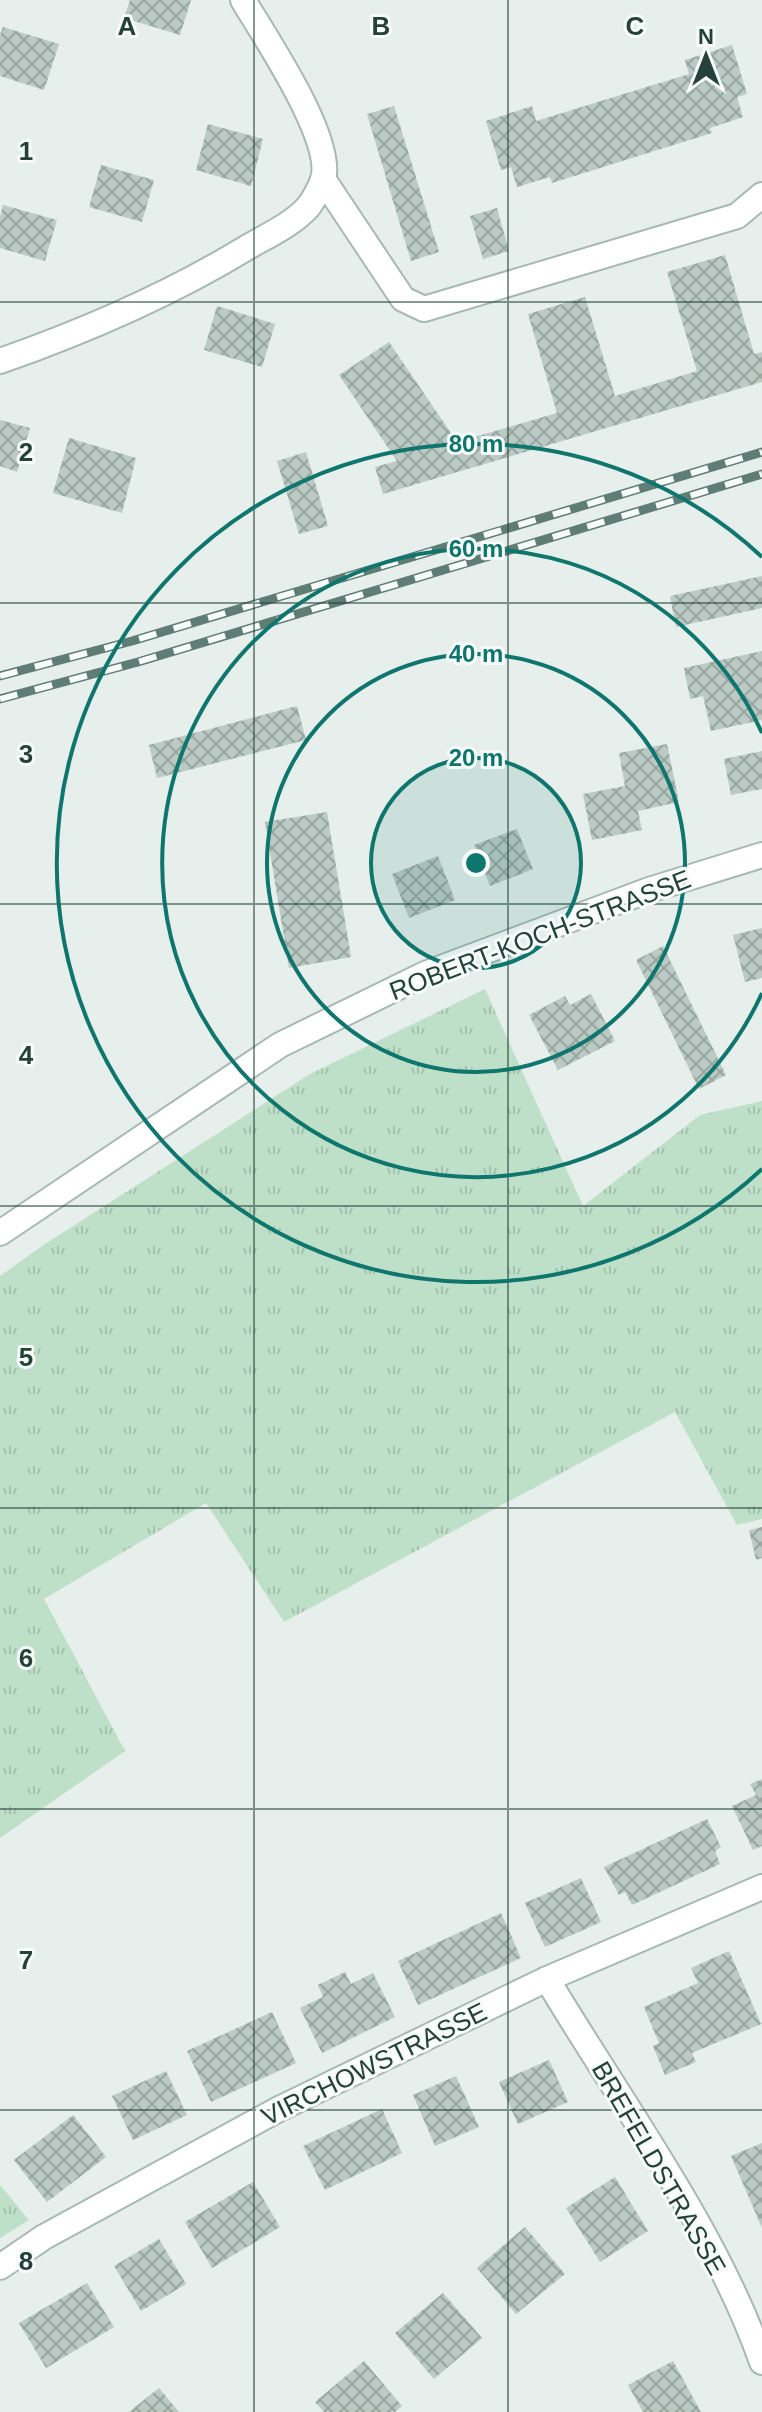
<svg xmlns="http://www.w3.org/2000/svg" width="762" height="2412" font-family="Arial,sans-serif">
<style>
.grass{fill:url(#grass-tufts)}
.building{fill:url(#building-cross-hatch)}
.lines{fill:none;stroke-linecap:round;stroke-linejoin:round}
.minor-casing{stroke:#a8b8b2;stroke-width:28}
.minor{stroke:#fff;stroke-width:24}
.rail-casing{stroke:#5f7d75;stroke-width:9}
.rail{stroke:#f7fbf9;stroke-width:6;stroke-dasharray:18;stroke-linecap:butt}
.grid{fill:none;stroke:#24423a;stroke-width:2;stroke-opacity:0.55}
.ring{fill:none;stroke:#0f766e;stroke-width:4}
.labels{text-anchor:middle;dominant-baseline:central;stroke-width:6;stroke-linejoin:round;paint-order:stroke}
.street-label{font-size:26px;fill:#24423a;stroke:#f7fbf9}
.grid-label{font-size:26px;text-anchor:middle;font-weight:bold;fill:#24423a;stroke:#f7fbf9;stroke-width:6;stroke-linejoin:round;paint-order:stroke}
.centre{fill:#0f766e;stroke:#f7fbf9;stroke-width:4}
.ring-label{font-size:24px;text-anchor:middle;font-weight:bold;fill:#0f766e;stroke:#f7fbf9;stroke-width:6;stroke-linejoin:round;paint-order:stroke}
</style>
<defs>
<pattern id="grass-tufts" width="24" height="20" patternUnits="userSpaceOnUse" patternTransform="scale(2)"><rect width="24" height="20" fill="#bfe0c8"/><path d="M3 7l-1-3M5 7V3M7 7l1-3M15 17l-1-3M17 17v-4M19 17l1-3" fill="none" stroke="#a4c1ad"/></pattern>
<pattern id="building-cross-hatch" width="8" height="8" patternUnits="userSpaceOnUse" patternTransform="scale(2)"><rect width="8" height="8" fill="#bbcac4"/><path d="M0 0l8 8M0 8l8-8" fill="none" stroke="#98a6a0"/></pattern>
</defs>
<rect width="100%" height="100%" fill="#e6efeb"/>
<g class="grass">
<polygon points="485,989 583,1206 700,1115 762,1101 762,1519 737,1525 675,1412 284,1622 206,1503 44,1599 125,1751 0,1838 0,1276 45,1244 310,1074"/>
<polygon points="0,2185 29,2220 0,2238"/>
</g>
<g class="building">
<polygon points="130,0 191,0 180,35 124,18"/>
<polygon points="3,27 59,44 44,90 0,76 0,35"/>
<polygon points="732,45 747,94 737,97 743,117 710,128 712,133 552,183 550,177 517,187 511,167 501,170 486,121 532,106 536,121 689,74 685,60"/>
<polygon points="394,106 439,252 411,261 367,114"/>
<polygon points="208,124 263,139 251,186 196,170"/>
<polygon points="101,165 154,180 142,222 89,207"/>
<polygon points="3,205 57,220 45,261 0,248 0,217"/>
<polygon points="497,208 509,251 483,259 470,216"/>
<polygon points="725,255 754,354 762,352 762,382 383,494 375,467 397,461 339,375 389,342 457,442 557,413 528,314 585,297 615,396 697,371 667,272"/>
<polygon points="217,306 275,324 262,367 204,350"/>
<polygon points="0,420 30,428 17,472 0,466"/>
<polygon points="69,438 136,458 122,513 53,493"/>
<polygon points="306,452 328,526 299,534 277,461"/>
<polygon points="762,576 762,608 676,627 670,596"/>
<polygon points="762,651 762,720 711,731 703,696 690,699 684,668"/>
<polygon points="297,706 306,740 157,778 149,745"/>
<polygon points="667,744 679,802 638,811 642,830 592,840 583,794 625,786 619,753"/>
<polygon points="762,751 762,789 731,795 724,759"/>
<polygon points="327,812 351,957 289,968 265,822"/>
<polygon points="517,829 533,869 490,886 474,845"/>
<polygon points="438,856 455,900 409,918 392,874"/>
<polygon points="762,928 762,978 745,982 733,935"/>
<polygon points="663,946 726,1075 699,1089 636,960"/>
<polygon points="591,994 615,1041 558,1070 529,1015 565,996 570,1005"/>
<polygon points="762,1527 762,1558 756,1560 749,1530"/>
<polygon points="762,1779 762,1846 753,1850 732,1806 756,1795 750,1784"/>
<polygon points="707,1819 721,1847 715,1851 720,1864 632,1905 625,1892 619,1895 604,1867"/>
<polygon points="581,1878 601,1922 545,1947 525,1903"/>
<polygon points="501,1913 521,1958 418,2005 398,1961"/>
<polygon points="729,1951 761,2024 692,2053 696,2062 665,2075 653,2046 659,2043 644,2007 698,1983 691,1968"/>
<polygon points="345,1972 351,1984 373,1973 395,2017 322,2053 300,2008 323,1997 318,1985"/>
<polygon points="272,2012 296,2063 211,2102 187,2051"/>
<polygon points="549,2060 568,2102 518,2124 499,2082"/>
<polygon points="166,2071 187,2115 133,2140 112,2096"/>
<polygon points="456,2076 479,2127 435,2146 413,2095"/>
<polygon points="382,2109 402,2153 325,2190 303,2146"/>
<polygon points="73,2115 106,2157 47,2202 14,2160"/>
<polygon points="762,2143 762,2228 731,2156"/>
<polygon points="615,2177 648,2231 600,2262 566,2208"/>
<polygon points="253,2182 280,2227 212,2268 185,2222"/>
<polygon points="525,2227 565,2274 516,2314 477,2268"/>
<polygon points="159,2239 186,2284 141,2311 114,2266"/>
<polygon points="87,2283 114,2327 46,2368 19,2323"/>
<polygon points="443,2293 482,2338 434,2379 395,2333"/>
<polygon points="364,2361 402,2406 395,2412 324,2412 315,2402"/>
<polygon points="673,2361 701,2412 643,2412 628,2385"/>
<polygon points="159,2388 179,2412 129,2412"/>
</g>
<g class="lines">
<g class="minor-casing">
<g id="minor">
<polyline points="323,179 403,299 424,309 737,216 762,195"/>
<path d="M0,361C86,331 169,295 248,247C267,236 293,224 308,207C313,201 320,188 323,180C335,140 265,37 243,0"/>
<polyline points="0,1233 280,1045 425,974 649,890 762,855"/>
<path d="M547,1979C620,2102 714,2226 762,2362"/>
<polyline points="0,2267 44,2237 279,2109 547,1979 762,1887"/>
</g>
</g>
<use href="#minor" class="minor"/>
<g class="rail-casing">
<g id="rail">
<polyline points="0,676 132,641 762,452"/>
<polyline points="0,699 138,662 762,474"/>
</g>
</g>
<use href="#rail" class="rail"/>
</g>
<path class="grid" d="M254,0V2412M508,0V2412M0,302H762M0,603H762M0,904H762M0,1206H762M0,1508H762M0,1809H762M0,2110H762"/>
<circle cx="476" cy="863" r="105" fill="#0f766e" fill-opacity=".12"/>
<g class="ring">
<circle cx="476" cy="863" r="105"/>
<circle cx="476" cy="863" r="209"/>
<path d="M762 993A314 314 0 1 1 762 733"/>
<path d="M762 1169A419 419 0 1 1 762 557"/>
</g>
<g class="labels">
<g class="street-label">
<text transform="translate(540 935) rotate(-21)">ROBERT-KOCH-STRASSE</text>
<text transform="translate(374 2064) rotate(-26)">VIRCHOWSTRASSE</text>
<text transform="translate(659 2168) rotate(60)">BREFELDSTRASSE</text>
</g>
</g>
<g class="grid-label">
<text x="127" y="35">A</text>
<text x="381" y="35">B</text>
<text x="635" y="35">C</text>
<text x="26" y="160">1</text>
<text x="26" y="461">2</text>
<text x="26" y="763">3</text>
<text x="26" y="1064">4</text>
<text x="26" y="1366">5</text>
<text x="26" y="1667">6</text>
<text x="26" y="1969">7</text>
<text x="26" y="2270">8</text>
</g>
<circle cx="476" cy="863" r="12" class="centre"/>
<g class="ring-label">
<text x="476" y="452">80 m</text>
<text x="476" y="557">60 m</text>
<text x="476" y="662">40 m</text>
<text x="476" y="766">20 m</text>
</g>
<g transform="translate(706 56)" stroke="#f7fbf9" stroke-width="6" paint-order="stroke">
<path d="M0-6L14 30L0 20L-14 30Z" fill="#24423a"/>
<text y="-12" font-size="22" font-weight="bold" text-anchor="middle" fill="#24423a">N</text>
</g>
</svg>
